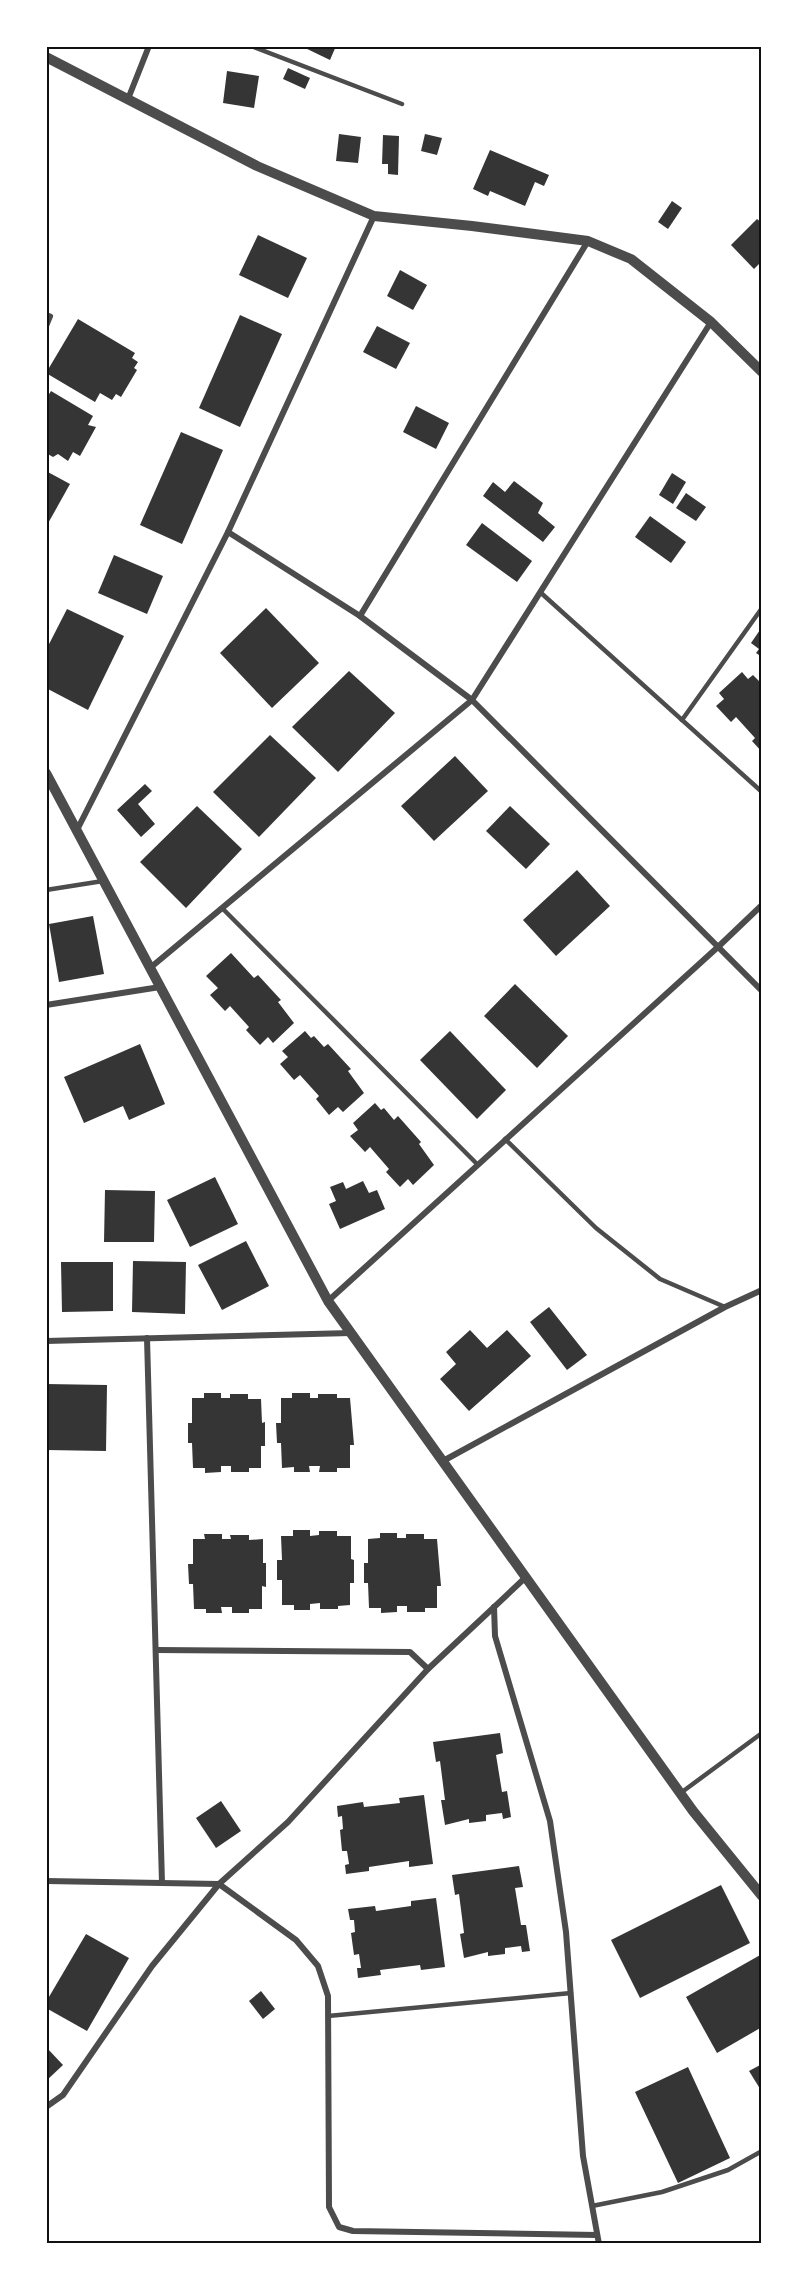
<svg xmlns="http://www.w3.org/2000/svg" width="808" height="2290" font-family="Poppins,sans-serif">
<style>
.building{fill:#353535}
.lines{fill:none;stroke-linecap:round;stroke-linejoin:round}
.service{stroke:#4c4c4c;stroke-width:4.5}
.minor{stroke:#4c4c4c;stroke-width:6}
.tertiary{stroke:#4c4c4c;stroke-width:10}
.neatline{fill:none;stroke:#111;stroke-width:2}
</style>
<rect width="100%" height="100%" fill="#fff"/>
<g class="building">
<polygon points="301,46 336,46 330,60"/>
<polygon points="288,68 310,78 305,89 283,79"/>
<polygon points="227,71 259,76 254,108 223,103"/>
<polygon points="339,134 361,137 358,163 336,161"/>
<polygon points="425,134 442,138 437,155 421,151"/>
<polygon points="383,135 399,136 398,175 388,174 388,164 382,164"/>
<polygon points="490,150 549,175 544,186 535,182 525,206 490,191 488,196 473,189"/>
<polygon points="672,201 682,208 668,229 658,222"/>
<polygon points="757,219 762,223 762,261 754,269 731,245"/>
<polygon points="258,235 307,258 288,298 239,275"/>
<polygon points="400,270 427,285 413,310 387,296"/>
<polygon points="240,315 282,334 240,427 199,408"/>
<polygon points="78,319 135,353 132,358 138,362 134,368 137,370 121,397 116,394 112,400 100,393 95,402 46,373"/>
<polygon points="377,326 410,343 396,369 363,352"/>
<polygon points="51,391 93,416 88,425 96,427 80,456 73,452 68,461 58,454 53,457 46,453 46,399"/>
<polygon points="416,406 449,423 436,449 403,432"/>
<polygon points="181,432 223,450 182,544 140,525"/>
<polygon points="46,471 70,484 46,527"/>
<polygon points="672,473 686,482 673,504 659,495"/>
<polygon points="514,481 543,503 538,513 555,527 543,542 483,496 493,482 505,492"/>
<polygon points="686,493 706,507 696,521 676,508"/>
<polygon points="650,516 686,542 671,563 635,537"/>
<polygon points="482,523 532,561 517,582 466,545"/>
<polygon points="114,555 163,576 147,614 98,593"/>
<polygon points="266,608 319,663 272,708 220,653"/>
<polygon points="67,609 124,636 88,710 46,688 46,650"/>
<polygon points="762,627 762,657 756,653 759,649 751,643"/>
<polygon points="349,671 395,713 338,772 292,727"/>
<polygon points="742,672 748,679 753,675 762,684 762,752 752,741 755,738 736,717 731,722 716,706 724,699 719,693"/>
<polygon points="270,735 316,778 259,837 213,792"/>
<polygon points="455,756 488,791 434,841 401,806"/>
<polygon points="145,784 152,791 138,804 155,824 141,837 117,810"/>
<polygon points="197,806 242,849 186,908 140,862"/>
<polygon points="510,806 550,844 526,869 486,831"/>
<polygon points="577,870 610,906 556,956 523,920"/>
<polygon points="93,916 104,974 59,982 49,924"/>
<polygon points="231,953 254,978 258,975 281,1000 278,1002 294,1023 273,1043 268,1037 260,1045 246,1030 249,1027 230,1006 225,1011 210,995 218,988 206,976"/>
<polygon points="515,984 568,1036 537,1068 484,1016"/>
<polygon points="305,1031 311,1038 314,1036 324,1047 328,1044 351,1069 348,1071 364,1093 343,1112 338,1107 329,1115 316,1099 319,1096 300,1075 294,1080 280,1064 288,1057 282,1051"/>
<polygon points="450,1031 506,1090 477,1119 420,1060"/>
<polygon points="140,1044 165,1104 129,1120 123,1106 84,1123 64,1077"/>
<polygon points="375,1103 381,1110 384,1108 394,1120 398,1116 421,1142 419,1144 434,1165 413,1185 408,1179 400,1187 386,1172 389,1169 370,1147 365,1152 350,1136 358,1130 353,1123"/>
<polygon points="215,1177 238,1224 190,1247 167,1200"/>
<polygon points="363,1181 369,1193 377,1190 385,1209 340,1229 329,1204 336,1201 330,1187 343,1182 346,1189"/>
<polygon points="105,1190 155,1191 154,1242 104,1242"/>
<polygon points="246,1241 269,1286 222,1310 198,1265"/>
<polygon points="133,1261 186,1262 185,1314 132,1312"/>
<polygon points="61,1262 113,1262 113,1311 62,1312"/>
<polygon points="549,1307 587,1355 567,1370 530,1322"/>
<polygon points="470,1330 487,1348 507,1330 531,1356 469,1411 440,1379 456,1364 446,1352"/>
<polygon points="46,1384 107,1385 106,1451 46,1450"/>
<polygon points="204,1393 221,1393 221,1398 230,1398 230,1394 248,1394 248,1399 261,1399 262,1423 265,1422 265,1446 261,1446 261,1468 249,1468 249,1472 231,1472 231,1466 221,1466 221,1472 205,1473 205,1468 193,1468 192,1443 188,1443 188,1423 192,1423 192,1398 204,1398"/>
<polygon points="292,1393 310,1393 310,1398 318,1398 318,1394 337,1394 337,1398 350,1398 354,1445 350,1445 350,1468 337,1468 337,1472 319,1472 320,1466 309,1466 310,1472 294,1472 294,1467 282,1468 281,1443 277,1443 276,1423 281,1423 281,1398 292,1398"/>
<polygon points="293,1530 310,1530 310,1536 319,1535 319,1531 337,1531 337,1536 351,1536 351,1559 354,1560 354,1583 350,1583 350,1605 338,1606 338,1609 320,1609 320,1603 310,1604 310,1610 294,1610 294,1605 282,1605 282,1580 277,1580 277,1560 282,1560 281,1536 293,1536"/>
<polygon points="380,1533 397,1533 397,1538 406,1538 406,1534 424,1534 424,1539 437,1539 441,1586 437,1586 437,1608 425,1608 425,1612 407,1612 407,1606 397,1606 397,1612 381,1613 381,1608 369,1608 368,1583 364,1583 364,1563 368,1563 368,1539 380,1538"/>
<polygon points="204,1534 222,1534 222,1539 231,1539 230,1535 249,1535 249,1540 263,1539 263,1563 266,1563 266,1587 262,1586 262,1609 249,1609 249,1613 232,1613 232,1607 221,1607 222,1613 206,1613 206,1609 194,1609 193,1584 189,1584 188,1564 193,1564 193,1539 205,1539"/>
<polygon points="500,1733 503,1753 496,1755 502,1792 507,1791 511,1817 503,1819 502,1813 486,1815 486,1821 469,1823 469,1819 445,1825 441,1800 445,1800 440,1761 436,1762 433,1742"/>
<polygon points="424,1795 433,1864 409,1867 409,1861 369,1867 369,1871 346,1874 345,1865 349,1864 347,1851 342,1851 340,1830 343,1829 342,1816 338,1817 337,1806 363,1802 364,1807 400,1803 399,1798"/>
<polygon points="221,1801 241,1831 216,1848 196,1818"/>
<polygon points="519,1866 523,1887 515,1888 521,1925 526,1925 530,1951 522,1952 521,1946 505,1948 505,1954 488,1956 488,1952 464,1958 460,1934 464,1933 459,1894 455,1895 452,1875"/>
<polygon points="721,1885 750,1943 640,1998 611,1940"/>
<polygon points="436,1898 445,1967 421,1970 420,1965 380,1970 381,1975 358,1978 357,1968 361,1968 359,1954 354,1955 351,1933 355,1932 354,1920 350,1920 348,1909 375,1906 376,1911 411,1906 411,1901"/>
<polygon points="86,1934 129,1958 87,2031 46,2008 46,2002"/>
<polygon points="762,1954 762,2027 717,2053 686,1997"/>
<polygon points="261,1991 275,2009 263,2019 249,2001"/>
<polygon points="46,2047 63,2065 46,2081"/>
<polygon points="762,2064 762,2092 749,2071"/>
<polygon points="688,2067 730,2158 678,2183 635,2092"/>
</g>
<g class="lines">
<g class="service">
<polyline points="251,46 402,104"/>
<polyline points="46,314 51,316 46,328"/>
<polyline points="540,592 762,792"/>
<polyline points="682,720 762,608"/>
<polyline points="46,890 103,881"/>
<polyline points="222,908 477,1164"/>
<polyline points="505,1139 596,1228 660,1279 725,1307"/>
<polyline points="682,1792 762,1733"/>
<polyline points="328,2016 571,1993"/>
<polyline points="592,2206 662,2192 728,2170 762,2151"/>
</g>
<g class="minor">
<polyline points="128,99 149,46"/>
<polyline points="374,216 228,532 360,616 472,700 762,991"/>
<polyline points="360,616 588,241"/>
<polyline points="77,830 228,532"/>
<polyline points="150,968 472,700 711,322"/>
<polyline points="46,1005 160,987"/>
<polyline points="328,1301 719,946 762,905"/>
<polyline points="147,1338 162,1883"/>
<polyline points="46,1341 351,1333"/>
<polyline points="443,1461 725,1307 762,1290"/>
<polyline points="494,1607 495,1636 550,1821 566,1932 583,2156 599,2244"/>
<polyline points="156,1650 410,1652 428,1669"/>
<polyline points="46,1881 219,1884 296,1940 318,1966 328,1996 329,2207 339,2227 353,2231 597,2235"/>
<polyline points="46,2107 63,2095 152,1966 219,1884 288,1822 428,1669 526,1577"/>
</g>
<g class="tertiary">
<polyline points="46,57 257,166 374,216 472,226 588,241 631,259 711,322 762,372"/>
<polyline points="46,773 328,1301 693,1811 762,1896"/>
</g>
</g>
<rect width="808" height="2290" fill="none" stroke="#ffffff" stroke-width="96"/>
<rect x="48" y="48" width="712" height="2194" class="neatline"/>
</svg>
